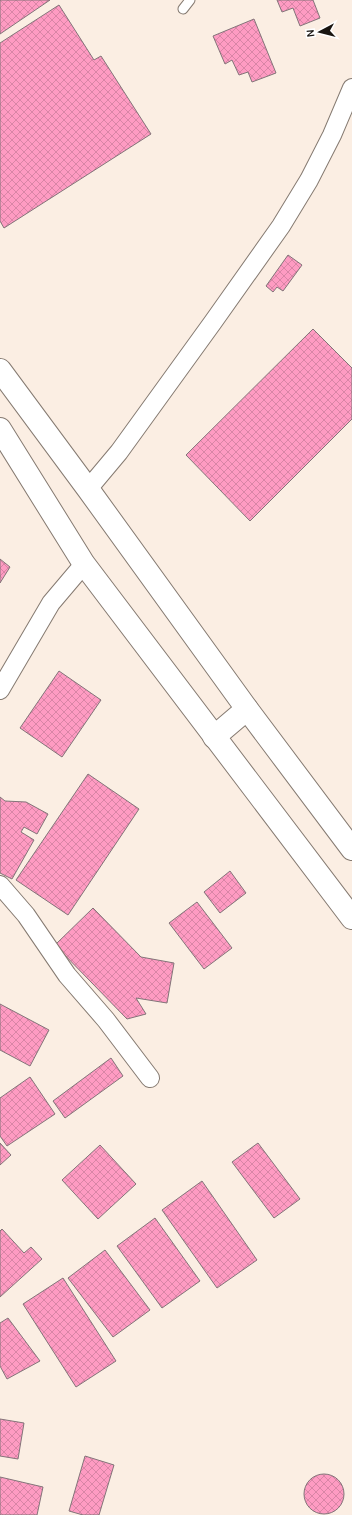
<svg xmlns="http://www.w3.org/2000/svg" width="352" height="1515" font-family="Karla,sans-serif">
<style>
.building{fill:url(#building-cross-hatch);stroke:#837479}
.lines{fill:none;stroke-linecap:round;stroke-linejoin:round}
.service-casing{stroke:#857a71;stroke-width:11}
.minor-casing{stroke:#857a71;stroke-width:20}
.primary-casing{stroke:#857a71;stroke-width:24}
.service{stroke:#fff;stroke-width:9}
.minor{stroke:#fff;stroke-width:18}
.primary{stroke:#fff;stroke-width:22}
</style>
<defs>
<pattern id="building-cross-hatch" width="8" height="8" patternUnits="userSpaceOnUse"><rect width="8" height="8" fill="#fe9bc2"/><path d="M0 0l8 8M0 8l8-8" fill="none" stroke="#d985a6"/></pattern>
</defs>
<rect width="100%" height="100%" fill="#fbeee3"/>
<g class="building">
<polygon points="0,0 50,0 0,34"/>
<polygon points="277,0 313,0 320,18 300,26 293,8 282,12"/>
<polygon points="59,5 94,60 101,56 151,134 4,228 0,221 0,43"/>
<polygon points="254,19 276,73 252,82 248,72 239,75 232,60 225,64 213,36"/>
<polygon points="288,255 302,265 283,291 277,287 273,292 266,286"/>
<polygon points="313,329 352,368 352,419 250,521 186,455"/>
<polygon points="0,559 10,567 0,583"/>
<polygon points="59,671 101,700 62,757 20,728"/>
<polygon points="88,774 139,809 68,915 16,880"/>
<polygon points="0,797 5,801 26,802 48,814 37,834 24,827 21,832 34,840 12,879 0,873"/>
<polygon points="230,871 246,893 220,913 204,892"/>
<polygon points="197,902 232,948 204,969 169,923"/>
<polygon points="93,908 141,957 174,963 167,1003 136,998 146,1014 127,1019 55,945"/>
<polygon points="0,1004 49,1030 30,1066 0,1050"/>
<polygon points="111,1058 123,1076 65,1118 53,1101"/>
<polygon points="30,1077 55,1114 7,1146 0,1136 0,1098"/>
<polygon points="0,1143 11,1155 0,1165"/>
<polygon points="258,1143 300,1199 274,1218 232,1162"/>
<polygon points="100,1145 136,1184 98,1219 62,1180"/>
<polygon points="202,1181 257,1260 217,1288 162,1210"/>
<polygon points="155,1218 200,1281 162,1308 117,1246"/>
<polygon points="2,1229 24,1253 31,1247 42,1259 0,1297 0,1231"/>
<polygon points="105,1250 150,1310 113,1337 68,1278"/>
<polygon points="63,1278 116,1361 76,1387 23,1304"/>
<polygon points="8,1318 40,1361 7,1379 0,1366 0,1323"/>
<polygon points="0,1419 24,1423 18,1459 0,1456"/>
<polygon points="85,1456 114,1465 99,1515 83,1515 69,1511"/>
<circle cx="324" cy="1494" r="20"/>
<polygon points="0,1477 43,1487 37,1515 0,1515"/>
</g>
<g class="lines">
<g class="service-casing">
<polyline id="service" points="183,9 190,0"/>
</g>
<g class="minor-casing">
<g id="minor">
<polyline points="88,489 119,452 213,322 281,226 309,180 332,135 352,88"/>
<polyline points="0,690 51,603 84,564"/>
<polyline points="0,885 26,915 67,975 106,1020 150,1078"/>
</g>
</g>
<g class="primary-casing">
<g id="primary">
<polyline points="0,370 88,489 247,709 352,849"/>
<polyline points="0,429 84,564 352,918"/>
<polyline points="214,737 247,709"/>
</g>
</g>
<use href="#service" class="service"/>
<use href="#minor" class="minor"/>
<use href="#primary" class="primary"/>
</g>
<g transform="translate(320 32) rotate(263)" stroke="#ffffff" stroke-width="3" paint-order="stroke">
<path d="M0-3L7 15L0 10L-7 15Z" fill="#191511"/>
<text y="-6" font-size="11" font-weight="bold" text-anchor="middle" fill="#191511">N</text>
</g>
</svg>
